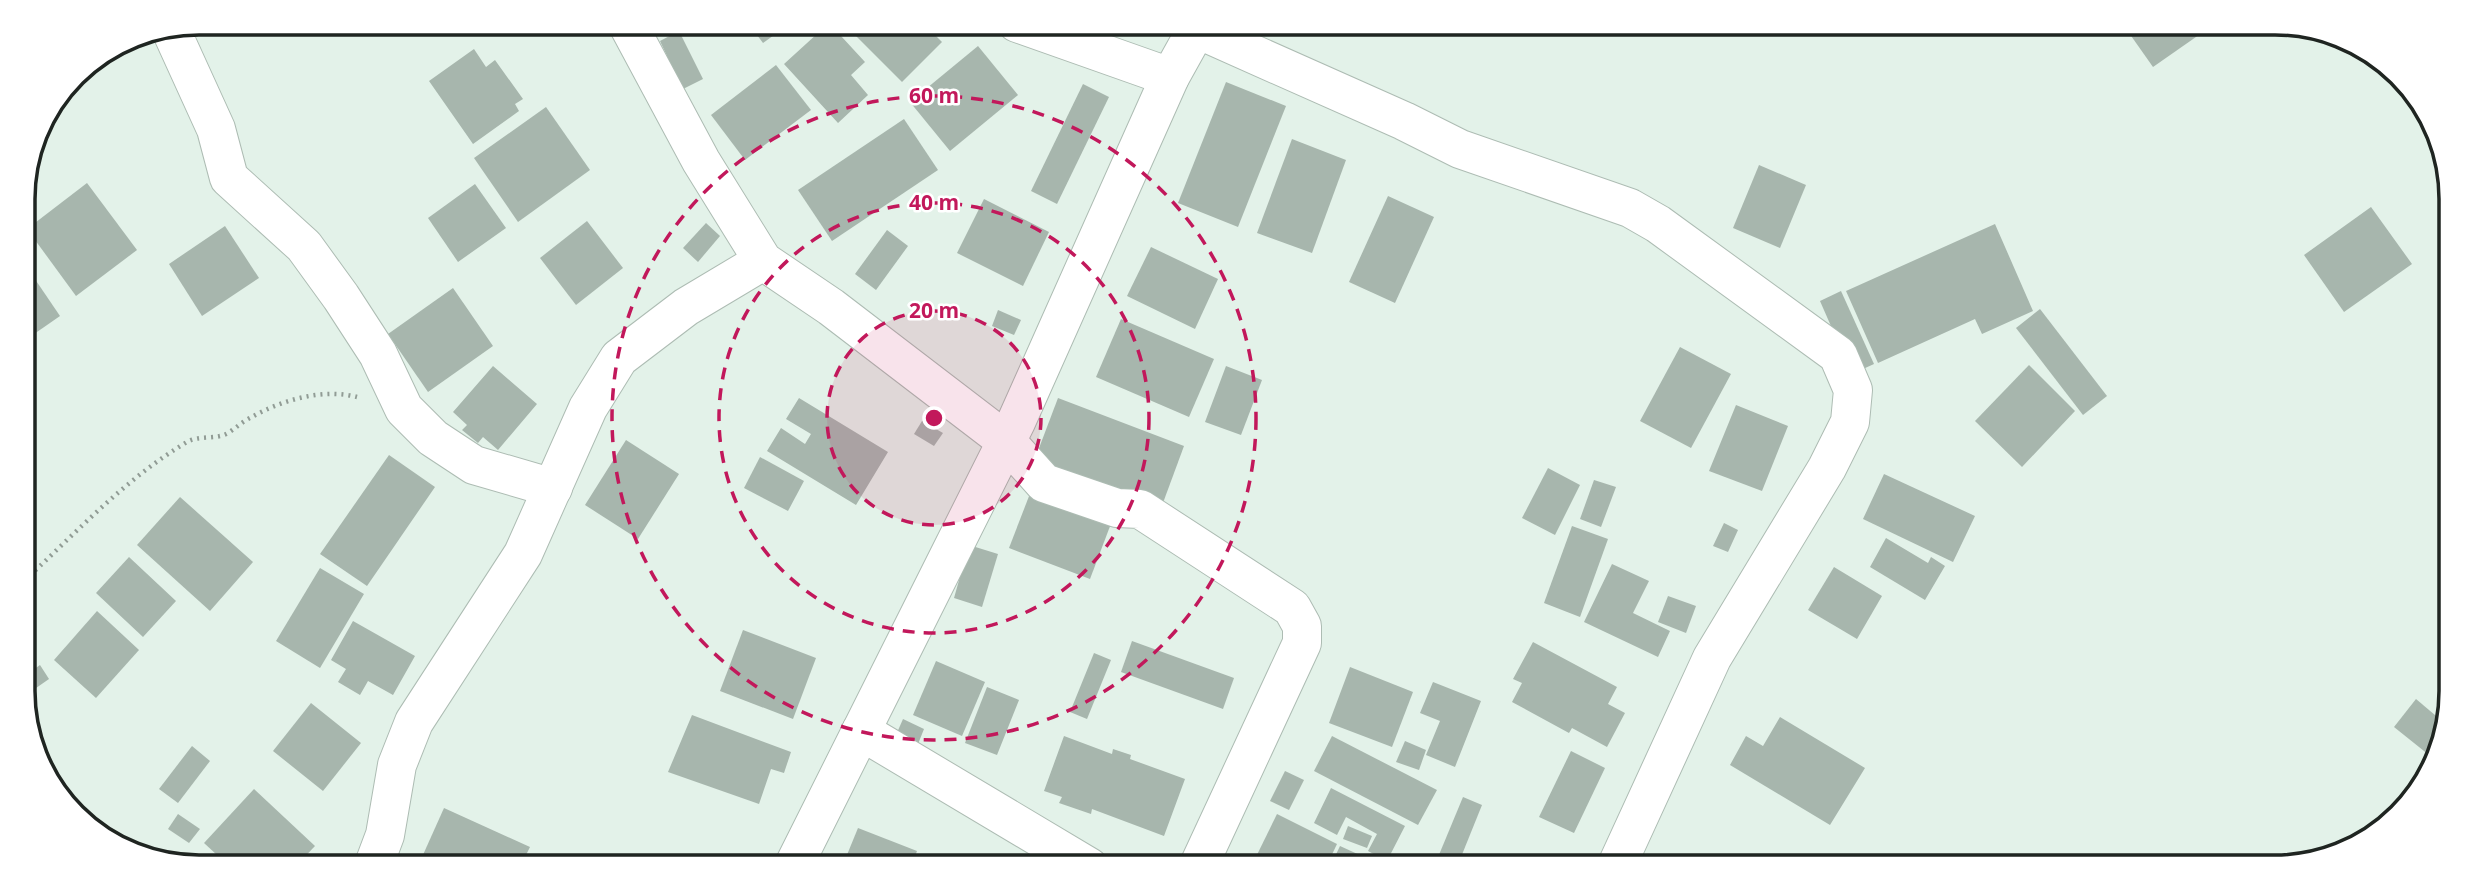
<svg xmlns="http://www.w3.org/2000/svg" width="2474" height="890" font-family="'Open Sans',sans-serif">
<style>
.building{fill:#a7b6ad}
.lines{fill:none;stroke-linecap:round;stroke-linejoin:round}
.minor-casing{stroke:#adbcb3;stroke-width:40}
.path{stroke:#919c95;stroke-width:4.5;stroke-dasharray:2 5;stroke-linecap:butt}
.minor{stroke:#fff;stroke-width:38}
.ring{fill:none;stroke:#c2185b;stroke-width:3.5;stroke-dasharray:12 9}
.rim{fill:none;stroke:#1f2521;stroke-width:3.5}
.centre{fill:#c2185b;stroke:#fff;stroke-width:3.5}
.ring-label{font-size:21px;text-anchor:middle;font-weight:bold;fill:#c2185b;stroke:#fff;stroke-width:5;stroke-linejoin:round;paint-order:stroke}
</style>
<rect width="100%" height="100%" fill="#e3f2e9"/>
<g class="building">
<polygon points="748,23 791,23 763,43"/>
<polygon points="829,23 865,62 851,75 868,95 838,123 784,64"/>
<polygon points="843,23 923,23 942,42 902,82"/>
<polygon points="2122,23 2216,23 2153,67"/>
<polygon points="679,31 703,79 677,92 661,59 667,56 660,41"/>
<polygon points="978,46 1018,95 950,151 910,102"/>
<polygon points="474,49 486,67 495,60 523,99 515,104 519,111 473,144 429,81"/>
<polygon points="776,65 811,110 745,160 711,115"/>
<polygon points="1226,82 1286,106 1238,227 1178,203"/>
<polygon points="1083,84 1109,97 1057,204 1031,191"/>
<polygon points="546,107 590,170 518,222 474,158"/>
<polygon points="904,119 938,170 832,241 798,190"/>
<polygon points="1292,139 1346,160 1312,253 1257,233"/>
<polygon points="1759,165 1806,185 1780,248 1733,228"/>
<polygon points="87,183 137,250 76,296 27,229"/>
<polygon points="475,184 506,228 458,262 428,218"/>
<polygon points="1388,196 1434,217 1395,303 1349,282"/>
<polygon points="984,199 1049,232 1023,286 957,253"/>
<polygon points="2371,207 2412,264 2344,312 2304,255"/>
<polygon points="587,221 623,268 576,305 540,258"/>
<polygon points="706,223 720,236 698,262 683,248"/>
<polygon points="1995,224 2033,311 1982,334 1975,319 1878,363 1846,291"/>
<polygon points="225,226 259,278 202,316 169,264"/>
<polygon points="887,230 908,246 876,290 855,274"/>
<polygon points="1151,247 1218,279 1195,329 1127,296"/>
<polygon points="24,263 60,316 24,341"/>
<polygon points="453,288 493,346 428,392 388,334"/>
<polygon points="1841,291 1874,364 1852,374 1820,301"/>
<polygon points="2040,309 2107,396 2083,415 2016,328"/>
<polygon points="998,310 1021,320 1014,335 992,326"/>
<polygon points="1121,319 1214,359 1189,417 1096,377"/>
<polygon points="1680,347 1731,374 1691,448 1640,421"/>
<polygon points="2029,365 2075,411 2022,467 1975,421"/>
<polygon points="493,366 537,404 498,450 483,437 478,443 462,430 467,425 453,412"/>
<polygon points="1226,366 1262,380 1241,435 1205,422"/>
<polygon points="799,398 888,452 856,505 767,451 781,428 805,444 811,434 786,419"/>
<polygon points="1058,398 1184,446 1160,511 1033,464"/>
<polygon points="1736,405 1788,426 1762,491 1709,471"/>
<polygon points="922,421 943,433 934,446 914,434"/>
<polygon points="626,440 679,474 638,539 585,505"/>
<polygon points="389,455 435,487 367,586 320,554"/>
<polygon points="760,457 804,481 788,511 744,488"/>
<polygon points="1548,468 1580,485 1555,535 1522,518"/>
<polygon points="1884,474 1975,516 1953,562 1863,519"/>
<polygon points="1594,480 1616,487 1601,527 1580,519"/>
<polygon points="1031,491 1112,521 1090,579 1009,548"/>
<polygon points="180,497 253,562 210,611 137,545"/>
<polygon points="1724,523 1738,530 1728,552 1713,546"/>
<polygon points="1572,526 1608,539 1580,617 1544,603"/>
<polygon points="1886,538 1928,563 1931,557 1945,566 1925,600 1870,567"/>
<polygon points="969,545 998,554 982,607 954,598"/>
<polygon points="129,557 176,601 143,637 96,593"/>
<polygon points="1612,564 1649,581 1633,613 1670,631 1658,657 1584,622"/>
<polygon points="1834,567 1882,596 1857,639 1808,610"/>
<polygon points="320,568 364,594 320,668 276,641"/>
<polygon points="1668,596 1696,606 1686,633 1658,622"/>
<polygon points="97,611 139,650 96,698 54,660"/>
<polygon points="353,621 415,656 393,695 368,681 360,695 338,682 346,669 331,660"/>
<polygon points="743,630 816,658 793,719 720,691"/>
<polygon points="1132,641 1234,678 1223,709 1121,672"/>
<polygon points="1533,642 1617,687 1608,704 1625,713 1607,747 1572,728 1569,733 1512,702 1522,683 1513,679"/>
<polygon points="1094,653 1111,660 1087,719 1070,712"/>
<polygon points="936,661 985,682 962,736 913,715"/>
<polygon points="40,665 49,679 26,695 26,675"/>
<polygon points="1350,667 1413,692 1392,747 1329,723"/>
<polygon points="1433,682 1481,701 1455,767 1426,755 1440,721 1420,713"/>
<polygon points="987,687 1019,700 997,755 965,743"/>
<polygon points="2416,699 2442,721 2442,747 2434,759 2394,727"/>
<polygon points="311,703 361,743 323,791 273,751"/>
<polygon points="692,715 791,752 784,773 771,769 759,804 668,772"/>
<polygon points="1780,717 1865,768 1830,825 1730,765 1746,736 1763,746"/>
<polygon points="903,719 924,729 918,744 896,735"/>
<polygon points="1064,736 1112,754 1113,749 1131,755 1130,759 1185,779 1164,836 1092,809 1091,814 1059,803 1062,797 1044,791"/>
<polygon points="1332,736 1437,790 1418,825 1314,771"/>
<polygon points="1405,741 1426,750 1419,770 1396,762"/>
<polygon points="192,746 210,761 178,803 159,789"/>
<polygon points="1571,751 1605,768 1574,833 1539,817"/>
<polygon points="1285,771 1304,780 1289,810 1270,801"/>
<polygon points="1331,788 1405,826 1387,861 1368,851 1377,834 1346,817 1337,835 1314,823"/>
<polygon points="254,789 315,846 295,867 230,867 204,843"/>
<polygon points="1463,797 1482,805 1457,867 1448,867 1436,862"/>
<polygon points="444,808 530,847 520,867 418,866"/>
<polygon points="178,814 200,829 189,843 168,829"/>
<polygon points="1277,814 1337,844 1326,867 1251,867"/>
<polygon points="1348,826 1372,836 1367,848 1343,839"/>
<polygon points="858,828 917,851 911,867 842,867"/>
<polygon points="1340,846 1386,867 1330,867"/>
<polygon points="933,854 966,867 927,867"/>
</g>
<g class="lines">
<g class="minor-casing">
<g id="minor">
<polyline points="627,23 701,161 763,261 831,307 1006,441 1044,483 1117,508 1140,509 1292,608 1302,626 1302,643 1198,867"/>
<polyline points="1017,23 1170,77"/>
<polyline points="170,28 216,129 229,178 304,246 341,297 378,354 404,409 433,438 474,465 553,488"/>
<polyline points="1197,29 1404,121 1460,149 1630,208 1658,224 1838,355 1853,390 1850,422 1827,468 1712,658 1616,867"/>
<polyline points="861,731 1089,867"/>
<polyline points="373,867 385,835 397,765 414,722 523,554 588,408 619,358 686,307 763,261"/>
<polyline points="793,867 1016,422 1170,77 1200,23"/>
</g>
</g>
<path class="path" d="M25,580C77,532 126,478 187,442C199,435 216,440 228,433C236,428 242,422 250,418C281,400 323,388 357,397"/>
<use href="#minor" class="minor"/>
</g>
<circle cx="934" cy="418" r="107" fill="#c2185b" fill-opacity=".12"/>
<g class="ring">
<circle cx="934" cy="418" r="107"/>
<circle cx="934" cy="418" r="215"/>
<circle cx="934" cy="418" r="322"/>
</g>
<path d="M0 0H2474V890H0ZM199 35H2275A164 164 0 0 1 2439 199V691A164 164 0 0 1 2275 855H199A164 164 0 0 1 35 691V199A164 164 0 0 1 199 35Z" fill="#fff" fill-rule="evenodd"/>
<path class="rim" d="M199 35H2275A164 164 0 0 1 2439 199V691A164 164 0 0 1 2275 855H199A164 164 0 0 1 35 691V199A164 164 0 0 1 199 35Z"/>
<circle cx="934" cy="418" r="10" class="centre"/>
<g class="ring-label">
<text x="934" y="103">60 m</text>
<text x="934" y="210">40 m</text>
<text x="934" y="318">20 m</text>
</g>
</svg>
